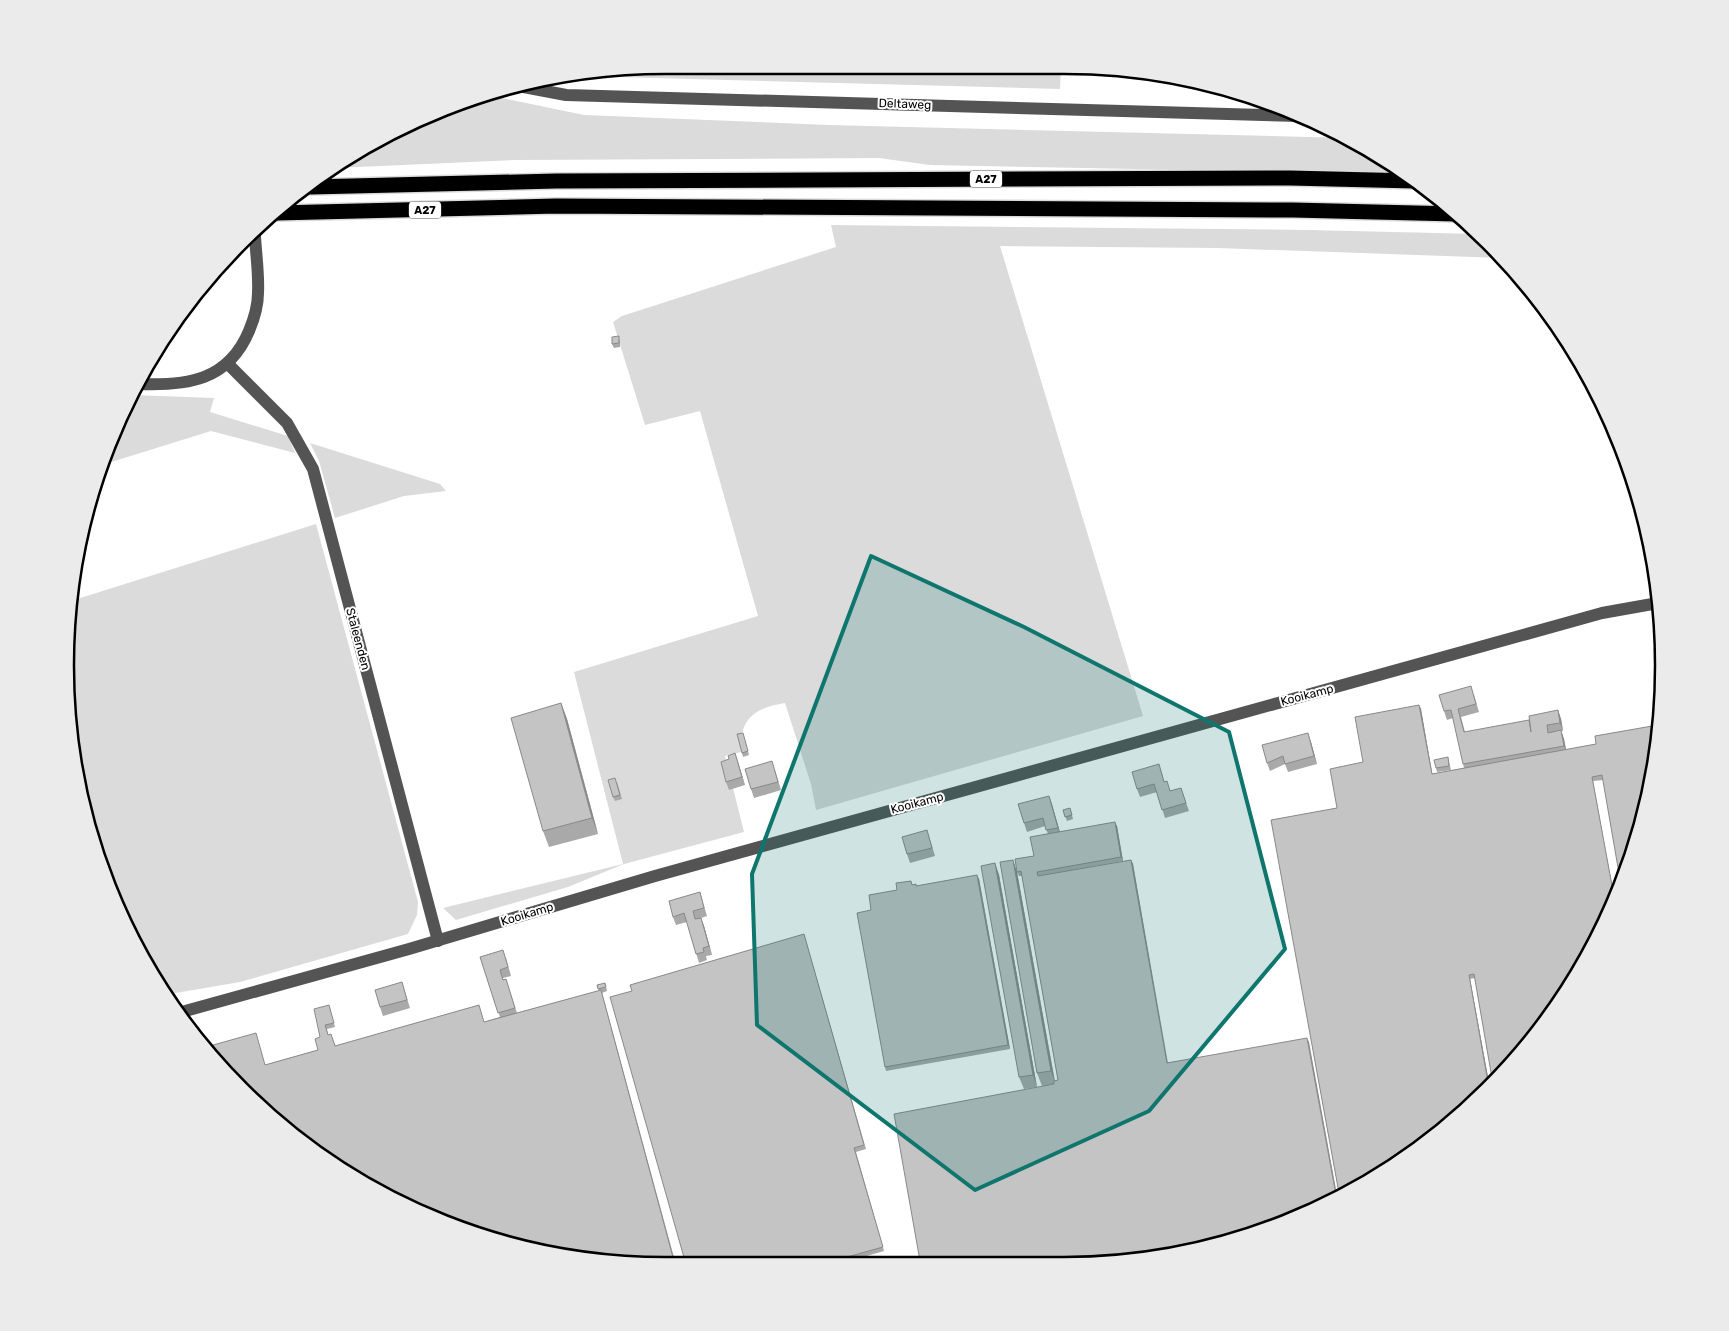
<svg xmlns="http://www.w3.org/2000/svg" width="1729" height="1331" font-family="Rubik,sans-serif">
<style>
.green{fill:#dbdbdb}
.lines{fill:none;stroke-linecap:round;stroke-linejoin:round}
.highway-casing{stroke:#dbdbdb;stroke-width:18}
.minor{stroke:#545454;stroke-width:12}
.highway{stroke:#000;stroke-width:15}
.wall{fill:#a9a9a9}
.shaded-wall{fill:#898989}
.building{fill:#c4c4c4;stroke:#898989}
.marked{fill:#0f766e;fill-opacity:0.2;stroke:#0f766e;stroke-width:4;stroke-linejoin:round}
.labels{text-anchor:middle;dominant-baseline:central;stroke-width:4;stroke-linejoin:round;paint-order:stroke}
.shield{fill:#fff;stroke:#4c4c4c;stroke-width:1}
.shield-label{font-size:11px;font-weight:bold;fill:#000}
.street-label{font-size:12px;fill:#000;stroke:#fff}
.rim{fill:none;stroke:#000;stroke-width:2.5}
</style>
<rect width="100%" height="100%" fill="#fff"/>
<g class="green">
<polygon points="666,65 1061,66 1060,89 579,76"/>
<polygon points="487,95 584,115 829,125 1347,138 1405,174 930,165 879,158 514,160 335,168 365,146"/>
<path d="M831,225L1309,230L1477,234L1502,258L1218,248L1000,246L1143,716L816,810L811,784L785,703C754,708 739,719 741,752L725,756L744,832L624,864L568,887L456,920L443,908L623,864L574,672L758,616L700,411L645,425L613,322L622,316L836,247Z"/>
<polygon points="133,395 214,398 210,412 288,436 295,453 211,431 105,464"/>
<polygon points="310,443 440,484 446,491 404,496 335,518 319,461"/>
<polygon points="316,524 418,902 417,915 408,934 240,982 164,995 97,858 76,782 65,666 74,600"/>
</g>
<g class="lines">
<g class="highway-casing">
<g id="highway">
<polyline points="311,187 556,181 1290,178 1415,181"/>
<polyline points="277,213 556,206 1293,210 1456,214"/>
</g>
</g>
<g class="minor">
<polyline points="513,85 566,95 1299,116"/>
<polyline points="228,364 287,423 313,469 438,941"/>
<path d="M138,384C187,386 228,381 249,331C254,319 258,306 258,293C259,274 256,255 255,236"/>
<polyline points="178,1013 409,949 655,876 1602,613 1658,603"/>
</g>
<use href="#highway" class="highway"/>
</g>
<g class="wall">
<polygon points="620,340 620,347 614,348 612,344"/>
<polygon points="1474,695 1479,712 1461,717 1465,732 1530,725 1558,710 1561,719 1563,731 1561,731 1564,739 1566,750 1596,744 1603,780 1593,781 1475,978 1470,979 1490,1088 1488,1090 1337,808 1363,762 1419,705 1421,709 1432,774 1464,768 1453,718 1447,720 1444,711"/>
<polygon points="561,703 567,719 598,834 549,847 543,831"/>
<polygon points="743,733 749,755 743,757 742,753"/>
<polygon points="1311,742 1317,764 1288,772 1285,764 1270,771 1267,763"/>
<polygon points="735,753 745,785 729,790 726,782 729,759"/>
<polygon points="1448,757 1451,770 1437,772 1436,768"/>
<polygon points="775,770 781,790 754,798 751,789"/>
<polygon points="1162,773 1164,782 1170,791 1181,788 1189,811 1165,818 1157,792 1140,797 1137,789"/>
<polygon points="617,782 622,799 615,801 613,797"/>
<polygon points="1049,796 1060,832 1117,826 1123,861 1039,876 1131,860 1133,864 1168,1063 1309,1042 1257,1234 1142,1261 920,1261 1054,1084 1042,1086 1037,1073 1013,860 1017,872 1055,1081 1058,1080 1022,876 1019,876 1017,872 1034,856 1048,834 1045,826 1027,832 1024,823"/>
<polygon points="1070,808 1073,819 1067,821 1063,810"/>
<polygon points="927,830 935,856 910,863 907,854"/>
<polygon points="995,863 999,875 1037,1087 1024,1089 1019,1077"/>
<polygon points="979,879 1010,1049 886,1071 885,1067 871,910 897,890 913,885 917,886"/>
<polygon points="700,892 707,916 701,918 704,926 712,955 706,956 707,960 699,963 687,922 676,925 673,917"/>
<polygon points="805,938 866,1149 856,1152 884,1251 849,1261 685,1261 632,991"/>
<polygon points="480,957 506,958 511,976 503,978 503,979 506,979 517,1013 599,991 597,985 605,983 607,991 602,993 675,1261 265,1065 318,1050 320,1037 329,1005 335,1027 327,1029 328,1035 335,1046 484,1022 500,1017"/>
<polygon points="402,982 410,1008 383,1016 380,1007"/>
</g>
<g class="shaded-wall">
<polygon points="561,703 567,719 598,834 592,818"/>
<polygon points="1419,705 1421,709 1433,778 1432,774"/>
<polygon points="1558,710 1561,719 1563,731 1560,723"/>
<polygon points="1561,730 1564,739 1567,754 1564,746"/>
<polygon points="1308,733 1311,742 1317,764 1314,756"/>
<polygon points="735,753 738,762 745,785 742,777"/>
<polygon points="1592,777 1593,781 1615,901 1615,902"/>
<polygon points="1049,796 1052,804 1061,836 1058,828"/>
<polygon points="1115,822 1117,826 1123,861 1121,857"/>
<polygon points="1013,860 1017,872 1055,1083 1051,1071"/>
<polygon points="1131,860 1133,864 1168,1068 1167,1063"/>
<polygon points="995,863 999,875 1037,1087 1033,1075"/>
<polygon points="977,875 979,879 1010,1049 1008,1045"/>
<polygon points="701,918 704,926 712,955 709,946"/>
<polygon points="1469,975 1470,979 1490,1088 1489,1088"/>
<polygon points="1307,1038 1309,1042 1337,1195 1336,1195"/>
</g>
<g class="building">
<polygon points="619,336 619,343 612,344 612,337"/>
<polygon points="1471,686 1476,704 1458,709 1464,732 1529,720 1531,732 1529,716 1558,710 1560,723 1547,725 1548,733 1561,730 1564,746 1463,764 1451,710 1444,711 1439,695"/>
<polygon points="561,703 592,818 543,831 511,718"/>
<polygon points="1419,705 1432,774 1596,744 1595,736 1658,725 1652,783 1621,885 1602,775 1592,777 1615,902 1563,999 1493,1084 1474,974 1469,975 1489,1088 1397,1165 1339,1193 1271,820 1337,808 1330,769 1363,762 1355,717"/>
<polygon points="743,733 748,751 742,753 737,734"/>
<polygon points="1308,733 1314,756 1285,764 1283,756 1267,763 1262,745"/>
<polygon points="735,753 742,777 726,782 721,762 729,759 728,756"/>
<polygon points="1448,757 1449,766 1436,768 1434,760"/>
<polygon points="772,761 778,782 751,789 745,769"/>
<polygon points="1159,764 1164,782 1167,781 1170,791 1181,788 1186,803 1162,810 1154,784 1137,789 1132,772"/>
<polygon points="615,778 620,795 613,797 608,780"/>
<polygon points="1049,796 1058,828 1046,830 1043,818 1024,823 1018,804"/>
<polygon points="1070,808 1072,815 1065,817 1063,810"/>
<polygon points="1115,822 1121,857 1037,872 1038,876 1131,860 1167,1063 1307,1038 1336,1195 1257,1234 1156,1257 1137,1261 920,1261 894,1114 1054,1084 1054,1081 1058,1080 1021,871 1017,872 1015,859 1034,856 1030,837"/>
<polygon points="927,830 932,848 907,854 902,837"/>
<polygon points="1013,860 1051,1071 1037,1073 1000,862"/>
<polygon points="995,863 1033,1075 1019,1077 981,866"/>
<polygon points="977,875 1008,1045 885,1067 857,913 871,910 869,895 897,890 896,883 911,881 912,885 916,884 916,886"/>
<polygon points="700,892 704,908 693,911 695,919 701,918 709,946 703,948 704,952 696,954 684,913 673,917 669,901"/>
<polygon points="804,934 864,1145 854,1148 883,1247 833,1261 685,1261 610,997 632,991 630,985"/>
<polygon points="503,950 508,967 500,970 503,980 506,979 515,1008 498,1013 480,957"/>
<polygon points="402,982 407,1000 380,1007 375,990"/>
<polygon points="605,983 606,987 598,989 597,985"/>
<polygon points="601,990 674,1261 587,1261 436,1220 332,1165 241,1090 206,1047 256,1033 265,1065 318,1050 315,1039 320,1037 314,1009 329,1005 334,1023 325,1025 328,1035 331,1034 335,1046 479,1005 484,1022"/>
</g>
<path class="marked" d="M871,556L1024,627L1229,732L1285,949L1149,1111L975,1190L757,1025L752,874Z"/>
<g class="labels">
<g class="shield">
<rect x="970" y="170.5" width="32" height="17" rx="4"/>
<rect x="409" y="201.5" width="32" height="17" rx="4"/>
</g>
<g class="shield-label">
<text x="986" y="179">A27</text>
<text x="425" y="210">A27</text>
</g>
<g class="street-label">
<text transform="translate(905 104) rotate(2)">Deltaweg</text>
<text transform="translate(358 639) rotate(75)">Staleenden</text>
<text transform="translate(1307 695) rotate(-15)">Kooikamp</text>
<text transform="translate(917 803) rotate(-15)">Kooikamp</text>
<text transform="translate(527 914) rotate(-17)">Kooikamp</text>
</g>
</g>
<path d="M0 0H1729V1331H0ZM665 74H1064A591 591 0 0 1 1655 665V666A591 591 0 0 1 1064 1257H665A591 591 0 0 1 74 666V665A591 591 0 0 1 665 74Z" fill="#ebebeb" fill-rule="evenodd"/>
<path class="rim" d="M665 74H1064A591 591 0 0 1 1655 665V666A591 591 0 0 1 1064 1257H665A591 591 0 0 1 74 666V665A591 591 0 0 1 665 74Z"/>
</svg>
